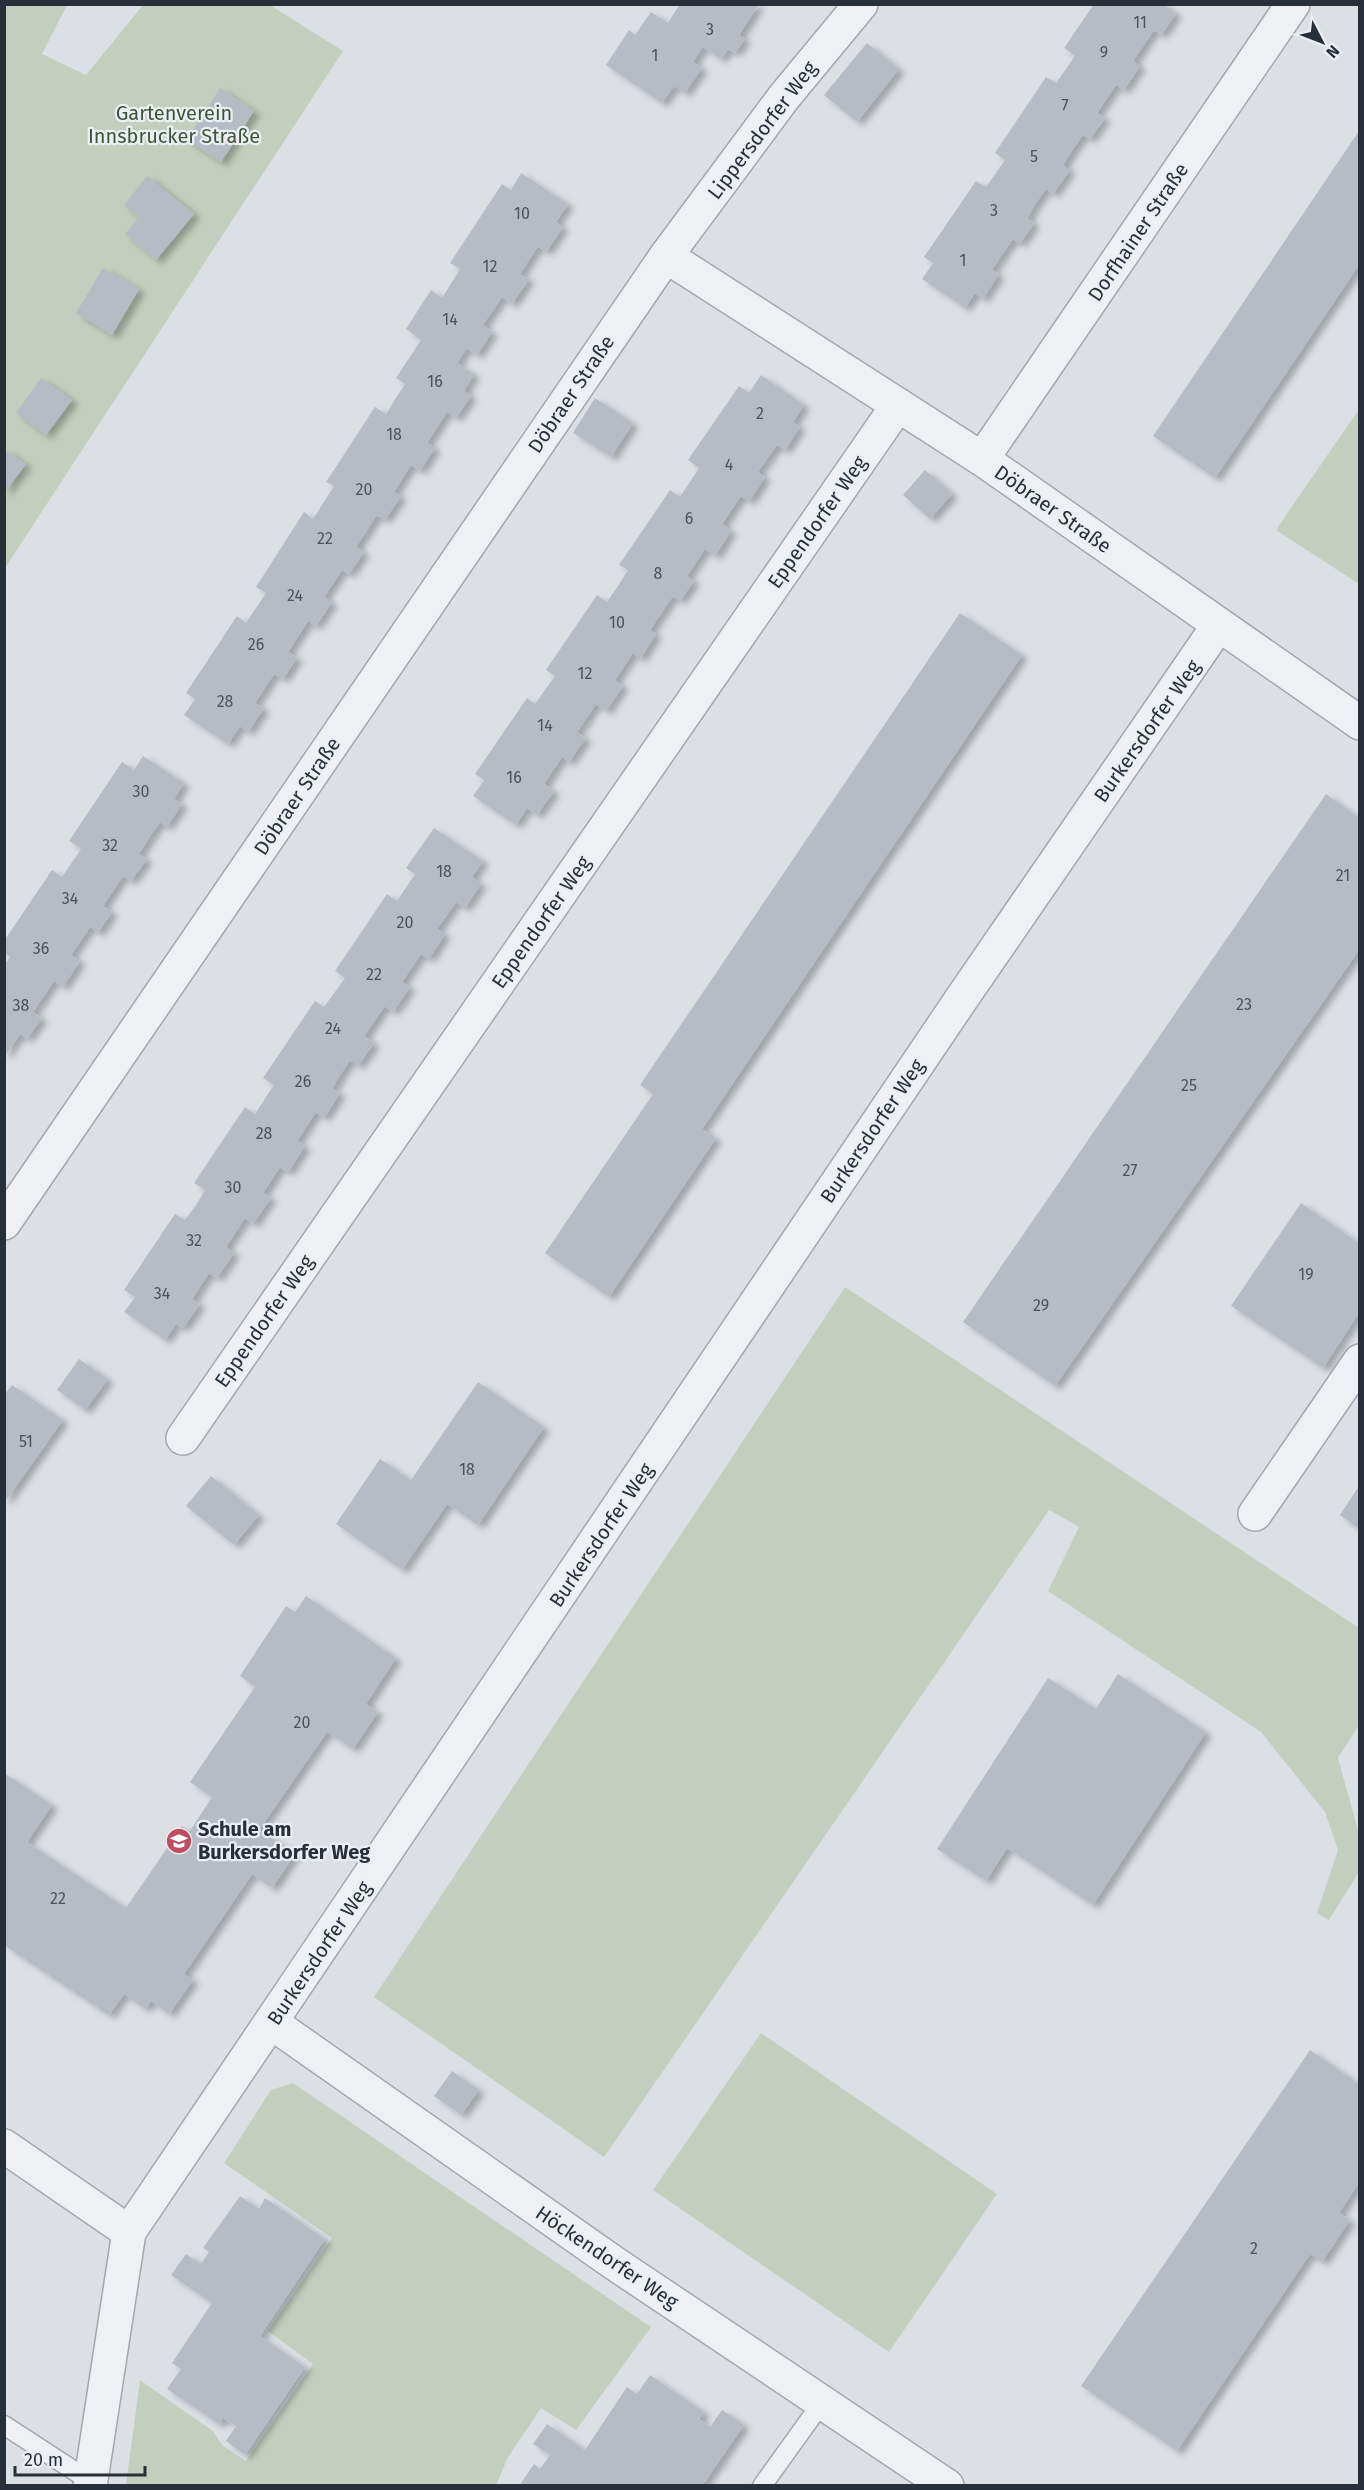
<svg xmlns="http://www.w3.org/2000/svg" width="1364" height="2490" font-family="'Fira Sans',sans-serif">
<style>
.green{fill:#c3cebe}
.building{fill:#b7bcc4;filter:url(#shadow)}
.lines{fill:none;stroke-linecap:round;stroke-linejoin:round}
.service-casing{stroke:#a2a7ae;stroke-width:21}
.minor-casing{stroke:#a2a7ae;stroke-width:36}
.service{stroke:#eef0f4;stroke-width:18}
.minor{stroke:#eef0f4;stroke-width:33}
.labels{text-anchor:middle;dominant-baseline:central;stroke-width:4.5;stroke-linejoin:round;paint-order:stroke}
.number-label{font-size:16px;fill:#4c525c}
.park-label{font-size:20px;fill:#3d5436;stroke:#ebeff3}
.street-label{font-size:20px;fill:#282f39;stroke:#ebeff3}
.poi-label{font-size:20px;font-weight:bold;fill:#282f39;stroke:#ebeff3;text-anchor:start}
</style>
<defs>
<filter id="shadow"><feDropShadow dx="6" dy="4" stdDeviation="3" flood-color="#0004"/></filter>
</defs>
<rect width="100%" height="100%" fill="#dce0e5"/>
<g class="green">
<polygon points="5,5 67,5 42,54 86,75 143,5 270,5 343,51 5,568"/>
<polygon points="1359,409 1359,584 1276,530"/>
<polygon points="845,1287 1359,1628 1359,1725 1338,1758 1359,1834 1359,1872 1329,1920 1317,1913 1338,1850 1325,1812 1261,1732 1048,1591 1079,1527 1049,1510 604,2157 374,1997"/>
<polygon points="761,2033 997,2194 889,2352 653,2190"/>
<polygon points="293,2083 651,2327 576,2430 541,2408 508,2457 496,2485 126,2485 140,2380 213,2431 222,2445 246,2461 313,2364 268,2331 332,2238 224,2163 271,2090"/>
</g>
<g class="building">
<polygon points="680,4 759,4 739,35 745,39 735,53 728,49 721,59 703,47 693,62 702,68 685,93 674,86 662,103 606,65 629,30 635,35 651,12 668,23"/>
<polygon points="1094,4 1167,4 1166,6 1176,14 1161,35 1154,30 1133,61 1140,66 1124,90 1116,85 1097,113 1105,118 1090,139 1083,135 1073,149 1063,165 1070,170 1053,194 1046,189 1036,203 1027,218 1034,223 1020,244 1013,239 1003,253 992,270 999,274 983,299 975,293 965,308 922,279 933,263 924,257 976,181 986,187 1005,160 995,153 1046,77 1056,83 1075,56 1064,48"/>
<polygon points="867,43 899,69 857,122 824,95"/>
<polygon points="220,88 254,111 221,162 187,140"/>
<polygon points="1359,131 1359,265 1215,478 1153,436"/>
<polygon points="521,173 568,204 556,222 563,227 546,252 538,246 520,274 529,279 512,304 502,297 483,325 492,332 477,355 467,348 457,363 474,374 464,391 471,396 456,418 447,412 427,443 435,448 420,471 411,465 394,492 401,496 385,520 377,515 356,547 364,552 349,574 342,570 324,597 332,602 316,626 308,621 288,652 297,658 283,679 274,674 255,703 264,708 248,732 240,726 228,744 184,715 195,699 186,693 237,616 246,623 266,593 256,587 304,512 313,519 324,502 334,486 326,482 375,407 386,414 396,398 405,384 396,378 421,340 406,329 431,290 442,298 460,269 450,263 502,184 511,190"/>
<polygon points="147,176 194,214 156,260 125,234 139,217 124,205"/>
<polygon points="103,268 139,289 112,335 76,313"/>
<polygon points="761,375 804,405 793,422 800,427 785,450 777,445 767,459 758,472 765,477 749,502 741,496 722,524 731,531 715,556 705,549 687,576 694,581 680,601 673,596 650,630 656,634 640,659 633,653 615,680 623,686 606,711 596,704 577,732 586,738 569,762 562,757 544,784 554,791 537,815 527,808 516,825 473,796 484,780 475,774 527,698 535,704 555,676 546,670 597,595 607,602 618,586 628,570 619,565 670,490 680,497 699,468 688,460 739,386 749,393"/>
<polygon points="41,378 72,400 46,435 16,413"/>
<polygon points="595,398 633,423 611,457 573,433"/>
<polygon points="4,449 26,464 4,493"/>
<polygon points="925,470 952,494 930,519 903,495"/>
<polygon points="960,613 1022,655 702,1129 716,1138 609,1297 545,1253 653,1094 640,1085"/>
<polygon points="143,756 184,783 174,799 182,804 167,827 160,822 149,838 139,854 147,859 131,881 123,876 103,906 112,912 98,933 90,927 71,955 80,961 63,987 54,981 33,1012 42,1018 27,1039 20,1034 4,1057 4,965 10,957 4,953 4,941 52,870 62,877 81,849 69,841 122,762 134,770"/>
<polygon points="1326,794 1359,818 1359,950 1055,1386 963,1322"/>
<polygon points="434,828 483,861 472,877 481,884 465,908 456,902 437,929 445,934 429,959 421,954 402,982 410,987 393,1012 385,1006 364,1036 374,1043 358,1066 350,1060 332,1088 340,1093 324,1118 316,1112 297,1141 305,1146 288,1172 280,1167 263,1193 271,1198 253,1224 245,1218 226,1247 234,1253 217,1278 209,1273 192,1299 200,1304 183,1328 176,1324 165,1340 124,1312 135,1297 124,1290 175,1214 185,1220 196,1205 205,1190 194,1183 245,1107 255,1114 274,1085 263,1078 315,1001 324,1007 345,978 335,971 387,894 397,901 415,874 406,868"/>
<polygon points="1301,1203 1359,1243 1359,1313 1323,1368 1231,1306"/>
<polygon points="79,1359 108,1379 85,1410 57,1390"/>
<polygon points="478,1382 544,1427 478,1525 447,1504 402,1570 336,1524 380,1459 411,1480"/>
<polygon points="12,1385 63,1420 4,1503 4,1395"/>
<polygon points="211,1476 259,1515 234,1545 186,1506"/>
<polygon points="1359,1486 1359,1529 1340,1515"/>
<polygon points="306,1596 396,1658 366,1704 378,1712 353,1749 327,1732 259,1830 295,1854 272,1888 252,1874 184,1974 193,1980 169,2014 151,2001 145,2009 124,1994 109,2015 4,1945 4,1773 52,1805 27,1842 126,1908 182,1826 190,1831 212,1797 190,1782 255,1687 240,1676 286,1606 295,1612"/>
<polygon points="1118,1674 1206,1732 1093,1905 1007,1848 986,1881 937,1849 1048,1678 1096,1709"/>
<polygon points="1310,2050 1359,2084 1359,2183 1339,2213 1350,2220 1322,2262 1310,2254 1177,2451 1081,2386"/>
<polygon points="452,2071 479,2090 461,2115 434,2096"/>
<polygon points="240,2196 259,2209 265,2198 325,2239 260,2336 305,2367 245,2455 226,2441 236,2426 223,2418 219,2424 167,2389 181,2369 172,2363 212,2303 171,2275 186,2254 201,2264 209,2252 203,2248"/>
<polygon points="650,2375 704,2412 699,2419 710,2427 722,2410 744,2425 702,2486 640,2486 637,2483 635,2486 519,2486 534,2464 540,2469 550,2455 533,2444 547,2424 585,2450 627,2387 637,2394"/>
</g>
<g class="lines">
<g class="service-casing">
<g id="service">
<polyline points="4,2425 90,2481"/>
<polyline points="762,2486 823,2401"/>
</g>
</g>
<g class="minor-casing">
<g id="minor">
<polyline points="666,256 784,97 861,4"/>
<polyline points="982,459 1293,4"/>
<polyline points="4,1223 666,256 982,459 1360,723"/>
<polyline points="183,1438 898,405"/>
<polyline points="1255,1514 1360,1361"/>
<polyline points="272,2023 614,2263 947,2486"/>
<polyline points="4,2146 129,2232"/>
<polyline points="90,2486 129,2232 962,998 1218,626"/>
</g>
</g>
<use href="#service" class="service"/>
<use href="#minor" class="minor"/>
</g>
<defs>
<g id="school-disc" transform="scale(1.35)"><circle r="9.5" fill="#bf4c61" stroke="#ebeff3"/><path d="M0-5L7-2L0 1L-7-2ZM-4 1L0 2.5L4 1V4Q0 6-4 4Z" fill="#fff"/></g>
</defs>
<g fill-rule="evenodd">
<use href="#school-disc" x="179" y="1841"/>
</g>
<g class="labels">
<g class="number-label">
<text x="1140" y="22">11</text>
<text x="710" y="29">3</text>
<text x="1104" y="52">9</text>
<text x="655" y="55">1</text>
<text x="1065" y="105">7</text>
<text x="1034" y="156">5</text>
<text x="994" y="210">3</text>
<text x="522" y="213">10</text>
<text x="963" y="260">1</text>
<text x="490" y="266">12</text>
<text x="450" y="319">14</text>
<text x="435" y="381">16</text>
<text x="760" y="413">2</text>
<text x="394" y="434">18</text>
<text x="729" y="464">4</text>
<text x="364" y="489">20</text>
<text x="689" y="518">6</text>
<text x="325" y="538">22</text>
<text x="658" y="573">8</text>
<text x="295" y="595">24</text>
<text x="617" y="622">10</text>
<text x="256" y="644">26</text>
<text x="585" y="673">12</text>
<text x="225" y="701">28</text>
<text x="545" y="725">14</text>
<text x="514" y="777">16</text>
<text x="141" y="791">30</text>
<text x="110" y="845">32</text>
<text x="444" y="871">18</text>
<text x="1343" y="875">21</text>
<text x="70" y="898">34</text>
<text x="405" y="922">20</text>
<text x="41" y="948">36</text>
<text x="374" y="974">22</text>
<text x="1244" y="1004">23</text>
<text x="21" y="1005">38</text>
<text x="333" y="1028">24</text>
<text x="303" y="1081">26</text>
<text x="1189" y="1085">25</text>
<text x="264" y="1133">28</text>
<text x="1130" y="1170">27</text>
<text x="233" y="1187">30</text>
<text x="194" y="1240">32</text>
<text x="1306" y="1274">19</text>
<text x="162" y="1293">34</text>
<text x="1041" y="1305">29</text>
<text x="26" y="1441">51</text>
<text x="467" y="1469">18</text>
<text x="302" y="1722">20</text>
<text x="58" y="1898">22</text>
<text x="1254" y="2248">2</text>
</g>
<g class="park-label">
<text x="174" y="113">Gartenverein<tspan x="174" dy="23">Innsbrucker Straße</tspan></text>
</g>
<g class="street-label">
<text transform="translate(762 130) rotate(-53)">Lippersdorfer Weg</text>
<text transform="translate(1138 232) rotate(-56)">Dorfhainer Straße</text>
<text transform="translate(571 394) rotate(-56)">Döbraer Straße</text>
<text transform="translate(1053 509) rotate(35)">Döbraer Straße</text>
<text transform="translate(817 522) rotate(-55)">Eppendorfer Weg</text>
<text transform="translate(1147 731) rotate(-55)">Burkersdorfer Weg</text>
<text transform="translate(297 796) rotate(-56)">Döbraer Straße</text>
<text transform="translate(541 922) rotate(-55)">Eppendorfer Weg</text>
<text transform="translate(872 1131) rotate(-56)">Burkersdorfer Weg</text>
<text transform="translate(264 1321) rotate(-55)">Eppendorfer Weg</text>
<text transform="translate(601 1535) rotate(-56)">Burkersdorfer Weg</text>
<text transform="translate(319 1953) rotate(-56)">Burkersdorfer Weg</text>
<text transform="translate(607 2257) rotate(34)">Höckendorfer Weg</text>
</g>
<g class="poi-label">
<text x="198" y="1829">Schule am<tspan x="198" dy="23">Burkersdorfer Weg</tspan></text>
</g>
</g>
<rect width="1364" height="2490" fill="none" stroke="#282f39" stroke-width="12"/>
<g transform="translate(1322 42) rotate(132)" stroke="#ebeff3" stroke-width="4.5" paint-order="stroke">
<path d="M0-4.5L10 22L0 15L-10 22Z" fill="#282f39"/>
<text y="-9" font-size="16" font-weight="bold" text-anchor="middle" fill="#282f39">N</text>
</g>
<path d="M15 2466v9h130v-9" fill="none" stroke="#282f39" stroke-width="3"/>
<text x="24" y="2466" font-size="18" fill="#282f39" stroke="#ebeff3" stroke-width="4.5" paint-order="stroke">20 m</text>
</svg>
